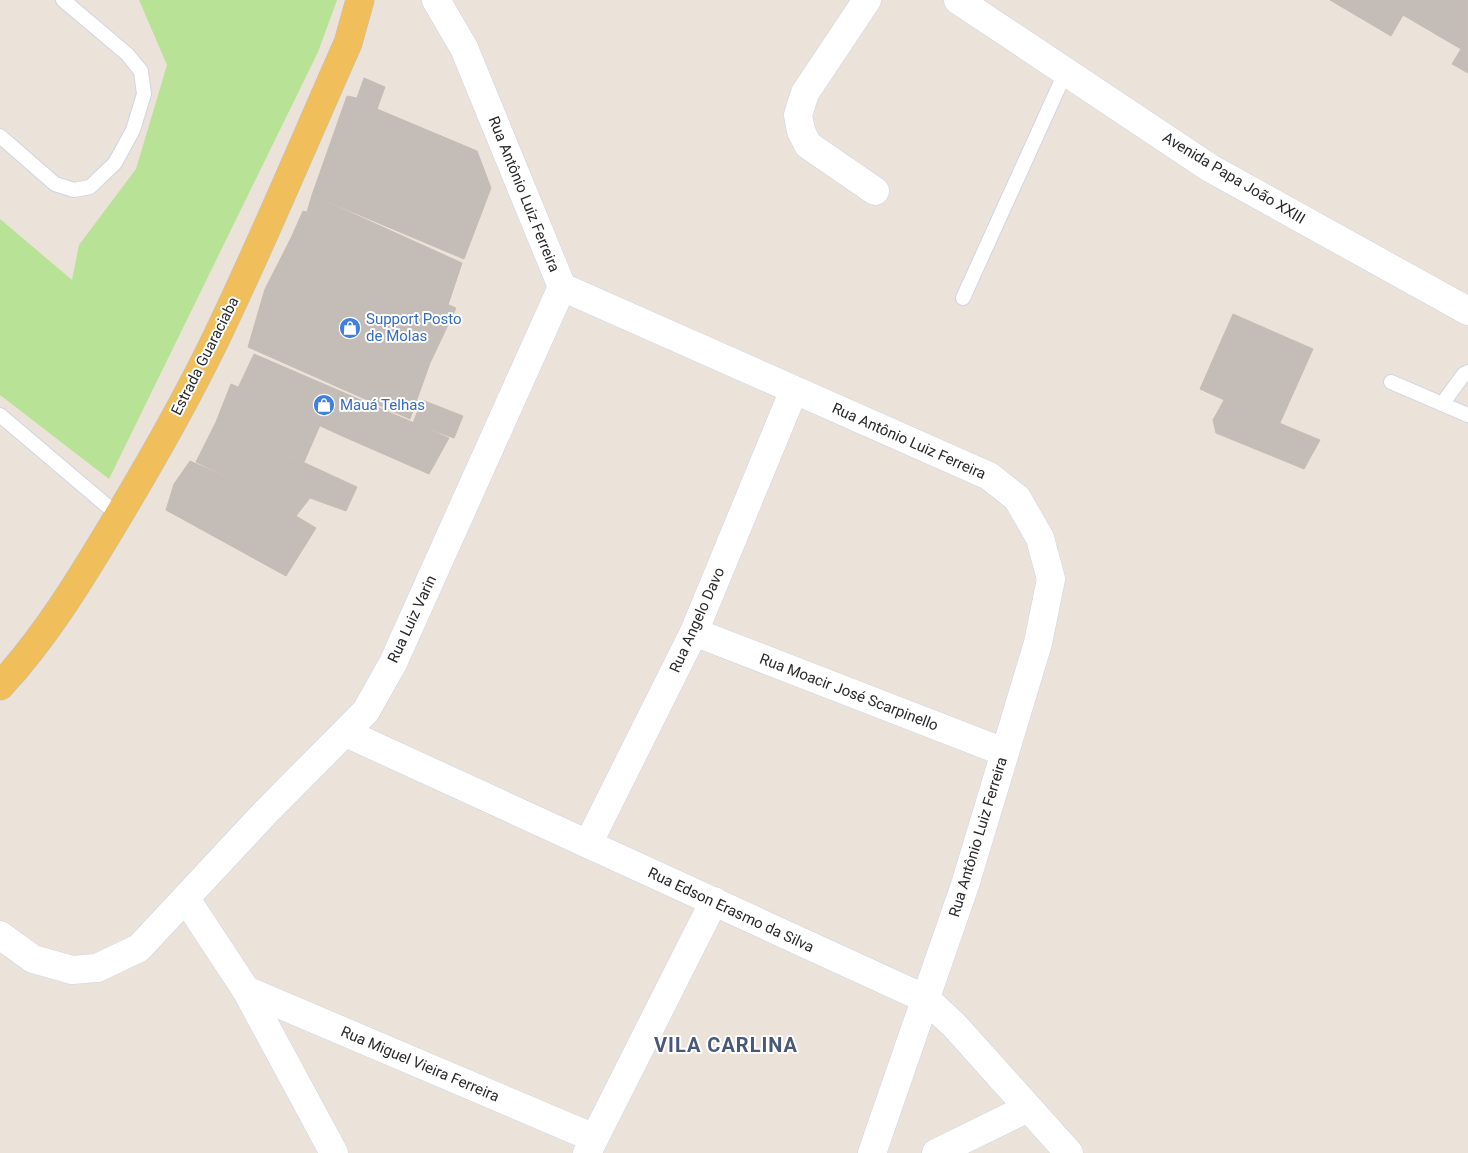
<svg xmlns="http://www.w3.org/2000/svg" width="1468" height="1153" font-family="Roboto,sans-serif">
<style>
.green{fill:#b8e296}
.building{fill:#c3bcb7;stroke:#c6beb4}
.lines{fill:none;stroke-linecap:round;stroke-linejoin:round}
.service-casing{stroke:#d0d5e2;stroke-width:16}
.minor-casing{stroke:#d0d5e2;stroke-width:29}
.tertiary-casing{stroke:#d0d5e2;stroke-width:29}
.primary-casing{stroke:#c3c3c3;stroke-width:29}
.service{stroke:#fff;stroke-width:14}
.minor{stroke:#fff;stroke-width:28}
.tertiary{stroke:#fff;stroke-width:28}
.primary{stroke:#f0be5b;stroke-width:28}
.labels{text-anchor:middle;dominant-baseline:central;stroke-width:4;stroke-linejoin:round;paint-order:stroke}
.street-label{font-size:15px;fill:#292929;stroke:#fff}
.shop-label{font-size:15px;fill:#366cbe;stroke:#fff;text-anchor:start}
.district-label{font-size:20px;font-weight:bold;letter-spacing:1px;fill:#495779;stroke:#fff}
</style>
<rect width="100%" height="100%" fill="#ebe2da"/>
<polygon class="green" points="139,0 337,0 318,52 109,479 0,395 0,219 72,280 79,245 136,169 167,65"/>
<g class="building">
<polygon points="1330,0 1468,0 1468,73 1452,64 1461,49 1403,15 1391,36"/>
<polygon points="364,78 385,87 377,109 477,151 491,188 464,259 312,195 347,96 357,98"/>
<polygon points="312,195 462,263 448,305 291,238 303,211 307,212"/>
<polygon points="291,238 456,308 430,363 410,419 248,347 265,289"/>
<polygon points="1233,314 1313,349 1279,425 1200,389"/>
<polygon points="254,354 449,438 429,474 340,435 238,388"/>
<polygon points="231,384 321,423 304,462 216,422"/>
<polygon points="422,400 463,416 454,438 413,423"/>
<polygon points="1224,400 1320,440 1304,469 1216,433 1213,420"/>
<polygon points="216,422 357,487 346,511 310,498 296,516 316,528 286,576 166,510 174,484 190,461 240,483 249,466 205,444"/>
<polygon points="205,444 249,466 240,483 196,462"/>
</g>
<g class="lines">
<g class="service-casing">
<g id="service">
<polyline points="0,136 55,184 74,190 90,187 115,163 133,130 144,94 141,71 127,54 63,0"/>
<polyline points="963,298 1066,71"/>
<polyline points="1391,382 1468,415"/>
<polyline points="1442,404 1464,374 1468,372"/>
<polyline points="0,415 119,516"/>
</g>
</g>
<g class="minor-casing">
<g id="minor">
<polyline points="436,0 464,48 562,287 989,476 1017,498 1040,538 1051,579 1038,643 965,885 872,1153"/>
<polyline points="867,0 805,93 798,115 801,131 808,145 875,191"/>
<polyline points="694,632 1004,752"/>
<polyline points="346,733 926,999 954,1025 1069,1153"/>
<polyline points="588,844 694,632 794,390"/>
<polyline points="186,899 246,990 334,1153"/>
<polyline points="0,935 33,959 72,970 97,968 139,948 264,814 366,711 393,663 562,287"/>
<polyline points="246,990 594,1138"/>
<polyline points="587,1153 714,901"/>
<polyline points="936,1153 1028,1108"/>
</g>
</g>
<g class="tertiary-casing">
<polyline id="tertiary" points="958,0 1210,168 1468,311"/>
</g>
<g class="primary-casing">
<path id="primary" d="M0,686C44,639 80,580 113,525C154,457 195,385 228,313C270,224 308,133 348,43L360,0"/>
</g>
<use href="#service" class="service"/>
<use href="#minor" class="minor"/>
<use href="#tertiary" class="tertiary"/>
<use href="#primary" class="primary"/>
</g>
<defs>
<g id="shop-disc" transform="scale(1.125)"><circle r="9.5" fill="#3f7fe0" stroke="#fff"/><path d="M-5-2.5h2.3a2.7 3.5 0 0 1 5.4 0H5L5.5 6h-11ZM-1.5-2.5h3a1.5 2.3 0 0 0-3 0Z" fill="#fff"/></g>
</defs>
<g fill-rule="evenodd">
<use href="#shop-disc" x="350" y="328"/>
<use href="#shop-disc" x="324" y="405"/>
</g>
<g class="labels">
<g class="street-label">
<text transform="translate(1234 178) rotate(31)">Avenida Papa João XXIII</text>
<text transform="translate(524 194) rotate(68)">Rua Antônio Luiz Ferreira</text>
<text transform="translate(205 356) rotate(-63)">Estrada Guaraciaba</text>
<text transform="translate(909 441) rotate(24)">Rua Antônio Luiz Ferreira</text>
<text transform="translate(412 619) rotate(-65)">Rua Luiz Varin</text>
<text transform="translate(697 620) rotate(-66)">Rua Angelo Davo</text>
<text transform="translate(849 692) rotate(21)">Rua Moacir José Scarpinello</text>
<text transform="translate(978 837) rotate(-73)">Rua Antônio Luiz Ferreira</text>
<text transform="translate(731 910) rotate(25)">Rua Edson Erasmo da Silva</text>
<text transform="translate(420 1064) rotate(23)">Rua Miguel Vieira Ferreira</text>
</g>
<g class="shop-label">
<text x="366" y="319">Support Posto<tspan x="366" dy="17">de Molas</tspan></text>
<text x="340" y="405">Mauá Telhas</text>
</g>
<g class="district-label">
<text x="726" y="1045">VILA CARLINA</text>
</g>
</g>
</svg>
